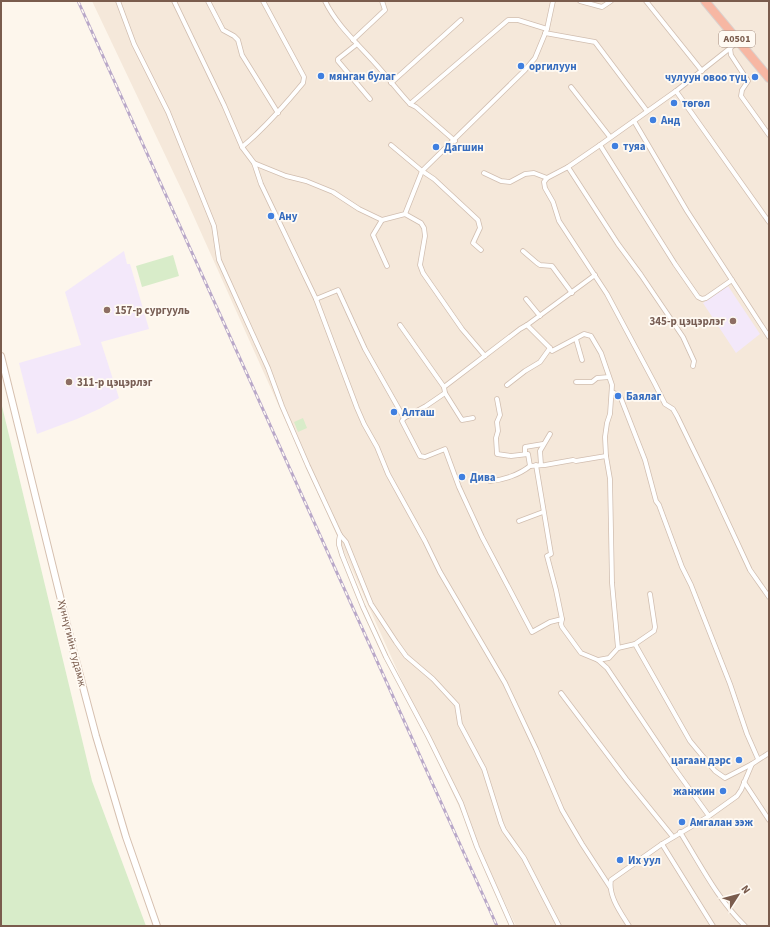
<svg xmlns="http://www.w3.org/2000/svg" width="770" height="927" font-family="'Source Sans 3',sans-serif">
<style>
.residential{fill:#f5e8da}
.education{fill:#f3e8fa}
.green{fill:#d8ecc9}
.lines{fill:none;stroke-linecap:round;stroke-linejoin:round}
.street-casing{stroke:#d1beb0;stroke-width:5.5}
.secondary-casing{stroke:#d6c0b0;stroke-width:8}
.highway-casing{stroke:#dad1cd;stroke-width:10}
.street{stroke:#fff;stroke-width:4}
.secondary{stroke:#fff;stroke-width:6}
.highway{stroke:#f7b7a3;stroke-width:8}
.rail-casing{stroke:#b9a8c9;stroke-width:3}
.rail{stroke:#fffaf3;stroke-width:1.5;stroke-dasharray:4.5;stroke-linecap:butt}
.shop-dot{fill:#3f7fe0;stroke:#fffaf3;stroke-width:1.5}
.education-dot{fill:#8d6e63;stroke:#fffaf3;stroke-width:1.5}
.labels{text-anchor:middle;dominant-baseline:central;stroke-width:3.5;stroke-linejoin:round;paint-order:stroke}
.shield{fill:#fffaf3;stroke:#a28b7f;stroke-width:1}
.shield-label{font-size:10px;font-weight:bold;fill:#7a5c4d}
.shop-label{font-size:11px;font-weight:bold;fill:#366cbe;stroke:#fffaf3;text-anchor:start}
.education-label{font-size:11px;font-weight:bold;fill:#785e54;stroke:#fffaf3;text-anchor:start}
.street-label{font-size:11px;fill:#7a5c4d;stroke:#fffaf3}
</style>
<rect width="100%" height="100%" fill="#fdf6ec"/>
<polygon class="residential" points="92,1 769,1 769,926 516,926 450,788 186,199"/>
<g class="education">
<polygon points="124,251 127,264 130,264 149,329 101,342 119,398 99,409 77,419 37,434 19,363 81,345 65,292"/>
<polygon points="728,286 760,334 736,353 703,303"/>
</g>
<g class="green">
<polygon points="173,255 179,276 142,287 136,266"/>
<polygon points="1,402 92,781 146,926 1,926"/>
<polygon points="303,418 307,428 298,432 294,422"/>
</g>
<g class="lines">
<g class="street-casing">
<g id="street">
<polyline points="118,1 134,44 168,112 214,226 219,260 268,368 282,406 308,466 340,535 346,542 371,604 396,642 406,656 433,679 457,705 460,724 484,769 501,823 504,830 524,858 559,926"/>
<polyline points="174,1 224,105 242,147 254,163 261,184 316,299 357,408 364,424 377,447 388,474 425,541 440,572 505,683 536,749 562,810 582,844 610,887"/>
<polyline points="208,1 223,30 234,36 238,40 242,55 278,113"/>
<path d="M325,1C336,24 356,42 373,61C386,75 397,90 410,104L416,107L455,141"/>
<polyline points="580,1 602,7 611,1"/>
<polyline points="646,1 702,71"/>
<polyline points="545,33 595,42 647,111"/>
<polyline points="353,40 385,10 382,1"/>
<polyline points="739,41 676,91 600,145 568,167 547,178 544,182 545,188 553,202 559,221 607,294 655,384 665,404 673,409 677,416 711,486 750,570 769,597"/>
<polyline points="357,44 338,59 338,61 370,99"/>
<polyline points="730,48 731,55 748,81 742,90 741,96 769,135"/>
<polyline points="391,83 461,20"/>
<polyline points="571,87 610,137"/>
<polyline points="676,91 769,222"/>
<polyline points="410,104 508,20 518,20 547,29"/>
<polyline points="634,121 687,211 769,337"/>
<polyline points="391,145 422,171 434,179 478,220 480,228 473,243 481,250"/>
<polyline points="600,145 675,264 698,297 702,299 706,298 732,280"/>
<path d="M242,147C265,128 284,106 303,83L304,77L263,1"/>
<polyline points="254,163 286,176 306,181 333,192 359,209 382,220 405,214 422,171 525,70 535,58 547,29 553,1"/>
<polyline points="568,167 618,244 641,275 683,337 694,361 693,366"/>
<polyline points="484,173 501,181 510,182 525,174 534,173 547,178"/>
<polyline points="405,214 421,223 424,228 425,236 420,265 423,273 462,329 485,356"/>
<polyline points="382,220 373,235 387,266"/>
<polyline points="523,251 537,263 540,265 552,266 572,293"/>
<polyline points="595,275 527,325 520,329 444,387 445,393 426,406 404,418 402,421 420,456 425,457 445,449 459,487 482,537 532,632 550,622 562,619 561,624 562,627 581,653 598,660 609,658 618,648 635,644 690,741 715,771 725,778 752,764"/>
<polyline points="316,299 338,290 365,349 404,418"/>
<polyline points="526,299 540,316"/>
<polyline points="400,325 444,387"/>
<polyline points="527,325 550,348"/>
<polyline points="576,339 582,360"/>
<polyline points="576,382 592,382 597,378 609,377"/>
<polyline points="507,385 525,371 540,362 550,348 552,351 584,334 591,336 601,353 612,385 610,414 607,423 605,437 606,456 610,479 612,583 618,648"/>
<polyline points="612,392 620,396 645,460 656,501 659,505 682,567 691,585 730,684 747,734 758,759"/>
<polyline points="445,393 462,420 473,418"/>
<polyline points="497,399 500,415 497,422 498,431 496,438 497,454 511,456 528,454 530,466 545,465 573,460 576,461 606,456"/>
<polyline points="525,454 525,447 543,444"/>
<polyline points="536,465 551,554 547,556 556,590 562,619"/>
<polyline points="541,465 540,451 550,434"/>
<path d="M490,481C503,480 519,475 530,466"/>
<polyline points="519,521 543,512"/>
<polyline points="340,535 339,540 339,545 342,555 363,607 386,657 428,736 461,803 477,847 512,926"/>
<polyline points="635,644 654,631 655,627 650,594"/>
<polyline points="598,660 607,668 675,769 709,816"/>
<polyline points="561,693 626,779 673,837"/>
<polyline points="744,782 769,820"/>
<path d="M680,832C700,864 718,900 745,926"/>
<polyline points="662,844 713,926"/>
<path d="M629,926C621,913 608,896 611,880L662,844L709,816L737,796L741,790L752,764L769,753"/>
</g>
</g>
<g class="secondary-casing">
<polyline id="secondary" points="1,356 74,653 96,736 126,837 157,926"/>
</g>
<g class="highway-casing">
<polyline id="highway" points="705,1 769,78"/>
</g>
<use href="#street" class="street"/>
<use href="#secondary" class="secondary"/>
<use href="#highway" class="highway"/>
<g class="rail-casing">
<polyline id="rail" points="78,1 497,926"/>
</g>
<use href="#rail" class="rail"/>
</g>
<g class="shop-dot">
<circle cx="521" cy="66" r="4"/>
<circle cx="321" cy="76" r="4"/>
<circle cx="755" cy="77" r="4"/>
<circle cx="674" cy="103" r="4"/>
<circle cx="653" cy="120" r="4"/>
<circle cx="615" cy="146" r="4"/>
<circle cx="436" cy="147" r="4"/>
<circle cx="271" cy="216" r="4"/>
<circle cx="618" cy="396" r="4"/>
<circle cx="394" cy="412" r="4"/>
<circle cx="462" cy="477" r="4"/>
<circle cx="739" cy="760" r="4"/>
<circle cx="723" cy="791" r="4"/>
<circle cx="682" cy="822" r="4"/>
<circle cx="620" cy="860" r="4"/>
</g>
<g class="education-dot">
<circle cx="107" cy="310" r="4"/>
<circle cx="733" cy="321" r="4"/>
<circle cx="69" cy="382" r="4"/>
</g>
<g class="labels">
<rect class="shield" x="719" y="31" width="36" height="16" rx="3"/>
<g class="shield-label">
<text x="737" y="39">A0501</text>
</g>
<g class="shop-label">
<text x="529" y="66">оргилуун</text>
<text x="329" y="76">мянган булаг</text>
<text x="747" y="77" text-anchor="end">чулуун овоо түц</text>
<text x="682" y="103">төгөл</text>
<text x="661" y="120">Анд</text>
<text x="623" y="146">туяа</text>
<text x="444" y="147">Дагшин</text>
<text x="279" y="216">Ану</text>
<text x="626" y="396">Баялаг</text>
<text x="402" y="412">Алташ</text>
<text x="470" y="477">Дива</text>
<text x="731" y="760" text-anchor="end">цагаан дэрс</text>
<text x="715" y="791" text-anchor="end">жанжин</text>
<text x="690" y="822">Амгалан ээж</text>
<text x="628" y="860">Их уул</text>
</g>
<g class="education-label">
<text x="115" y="310">157-р сургууль</text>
<text x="725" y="321" text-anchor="end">345-р цэцэрлэг</text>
<text x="77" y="382">311-р цэцэрлэг</text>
</g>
<g class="street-label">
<text transform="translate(72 643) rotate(76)">Хүннүгийн гудамж</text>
</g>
</g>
<rect width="770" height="927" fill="none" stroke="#7a5c4d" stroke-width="4"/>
<g transform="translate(738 895) rotate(54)" stroke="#fffaf3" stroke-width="3" paint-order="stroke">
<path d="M0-3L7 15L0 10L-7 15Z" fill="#7a5c4d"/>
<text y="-6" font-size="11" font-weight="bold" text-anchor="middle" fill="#7a5c4d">N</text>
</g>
</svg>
